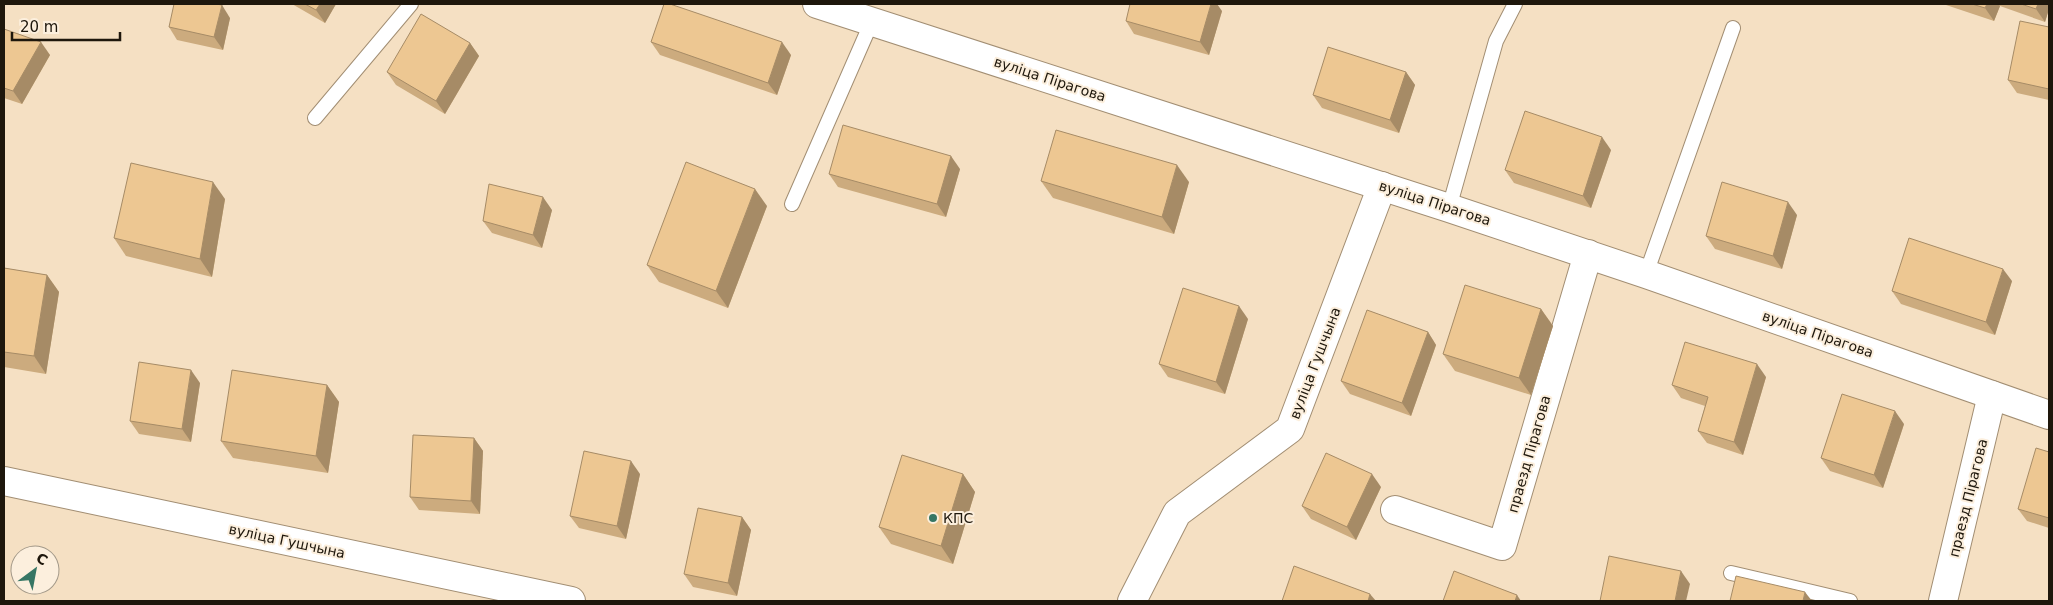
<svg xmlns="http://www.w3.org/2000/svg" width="2053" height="605" font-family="'DejaVu Sans',sans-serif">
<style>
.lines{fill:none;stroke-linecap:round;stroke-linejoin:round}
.lane-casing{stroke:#a28e73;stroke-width:16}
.street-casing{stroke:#a28e73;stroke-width:30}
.lane{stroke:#fff;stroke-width:14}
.street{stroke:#fff;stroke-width:28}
.wall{fill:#ccab7e}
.shaded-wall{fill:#a68b66}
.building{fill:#edc792;stroke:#a68b66}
.poi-dot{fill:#367664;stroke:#fcefdd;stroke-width:2}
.labels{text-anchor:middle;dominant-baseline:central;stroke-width:4;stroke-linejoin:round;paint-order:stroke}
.street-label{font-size:14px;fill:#1e170c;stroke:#fcefdd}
.poi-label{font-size:14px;fill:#1e170c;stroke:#fcefdd;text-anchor:start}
</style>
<rect width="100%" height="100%" fill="#f5e0c3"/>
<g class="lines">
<g class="lane-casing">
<g id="lane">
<polyline points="315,118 411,4"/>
<polyline points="792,204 872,21"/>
<polyline points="1449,208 1496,41 1515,4"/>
<polyline points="1646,274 1733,28"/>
<polyline points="1731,573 1850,601"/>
</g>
</g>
<g class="street-casing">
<g id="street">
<polyline points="817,4 1449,208 1646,274 2049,415"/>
<polyline points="4,481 571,601"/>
<polyline points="1395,510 1502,546 1588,254"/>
<polyline points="1132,601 1177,513 1290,429 1382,186"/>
<polyline points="1943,601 1992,395"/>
</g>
</g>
<use href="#lane" class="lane"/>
<use href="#street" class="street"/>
</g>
<g class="wall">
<polygon points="292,4 336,4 325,23"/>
<polygon points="1943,4 2049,4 2049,9 2045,22 2000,6 1994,21"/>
<polygon points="1222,11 1209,55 1134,34 1126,21"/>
<polygon points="230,18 223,50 177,40 169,27"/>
<polygon points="2049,27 2049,100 2017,93 2008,80"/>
<polygon points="4,29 50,55 22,104 4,98"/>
<polygon points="651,42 791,55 777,95 660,55"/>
<polygon points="470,43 479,56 445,114 396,85 387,72"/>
<polygon points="1406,72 1415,85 1399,133 1322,108 1313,95"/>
<polygon points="1611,150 1591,208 1514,183 1505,170"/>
<polygon points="960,169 946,217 838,187 829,174"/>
<polygon points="1041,181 1189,182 1174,234 1053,198"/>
<polygon points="225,199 212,277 126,256 114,238"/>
<polygon points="767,206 728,308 659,282 647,265"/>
<polygon points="552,210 542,248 492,233 483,221"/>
<polygon points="1797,215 1782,269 1715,249 1706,236"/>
<polygon points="4,268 47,275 59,292 46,374 4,367"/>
<polygon points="2012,281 1995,335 1901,304 1892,291"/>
<polygon points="1541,309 1553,326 1531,395 1455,371 1443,354"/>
<polygon points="1248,319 1225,394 1168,377 1159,364"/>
<polygon points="1428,332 1436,345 1411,416 1350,394 1341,381"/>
<polygon points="1766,377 1743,455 1707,443 1698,431 1705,406 1681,398 1672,385"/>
<polygon points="200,383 191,442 139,434 130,421"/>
<polygon points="327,385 339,402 328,473 233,458 221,441"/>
<polygon points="1904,424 1883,488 1830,471 1821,458"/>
<polygon points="474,438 483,451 480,514 419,510 410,497"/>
<polygon points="2049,452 2049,528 2027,521 2018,509"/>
<polygon points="640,474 626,539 579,528 570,516"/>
<polygon points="963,474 975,492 953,564 891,544 879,527"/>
<polygon points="1381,487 1356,540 1311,519 1302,506"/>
<polygon points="742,517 751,530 737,596 693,587 684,574"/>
</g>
<g class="shaded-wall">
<polygon points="320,4 336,4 325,23 316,10"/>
<polygon points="1211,4 1217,4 1222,11 1209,55 1200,42"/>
<polygon points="1987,4 1998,4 2000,6 1994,21 1985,8"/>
<polygon points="2038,4 2049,4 2049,9 2045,22 2036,9"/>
<polygon points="222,5 230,18 223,50 214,37"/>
<polygon points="41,42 50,55 22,104 13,91"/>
<polygon points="782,42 791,55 777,95 768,83"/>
<polygon points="470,43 479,56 445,114 436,101"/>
<polygon points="1406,72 1415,85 1399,133 1390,120"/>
<polygon points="1602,137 1611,150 1591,208 1583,196"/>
<polygon points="951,156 960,169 946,217 937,204"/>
<polygon points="1177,165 1189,182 1174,234 1162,217"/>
<polygon points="213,182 225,199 212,277 200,259"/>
<polygon points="755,189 767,206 728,308 716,291"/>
<polygon points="543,197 552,210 542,248 533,235"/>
<polygon points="1788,202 1797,215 1782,269 1773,256"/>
<polygon points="2003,269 2012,281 1995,335 1986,322"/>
<polygon points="47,275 59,292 46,374 34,356"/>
<polygon points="1239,306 1248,319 1225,394 1216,382"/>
<polygon points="1541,309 1553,326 1531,395 1519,378"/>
<polygon points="1428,332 1436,345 1411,416 1402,403"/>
<polygon points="1757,364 1766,377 1743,455 1734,442"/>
<polygon points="191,370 200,383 191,442 182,429"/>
<polygon points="327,385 339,402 328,473 316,456"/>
<polygon points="1895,411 1904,424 1883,488 1874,475"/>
<polygon points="474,438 483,451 480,514 471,501"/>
<polygon points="631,461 640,474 626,539 617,526"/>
<polygon points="963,474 975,492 953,564 941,546"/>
<polygon points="1372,474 1381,487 1356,540 1347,527"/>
<polygon points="742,517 751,530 737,596 728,583"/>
<polygon points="1681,571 1690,584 1686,601 1675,601"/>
<polygon points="1805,592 1812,601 1803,601"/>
<polygon points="1370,594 1376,601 1368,601"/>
<polygon points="1517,595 1521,601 1515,601"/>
</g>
<g class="building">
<polygon points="174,4 216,4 222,5 214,37 169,27"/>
<polygon points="305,4 320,4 316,10"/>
<polygon points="664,4 670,4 782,42 768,83 651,42"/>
<polygon points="1130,4 1211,4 1200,42 1126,21"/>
<polygon points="1972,4 1987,4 1985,8"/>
<polygon points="2021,4 2038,4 2036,9"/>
<polygon points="421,14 470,43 436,101 387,72"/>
<polygon points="2020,21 2049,27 2049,89 2008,80"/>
<polygon points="4,29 41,42 13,91 4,88"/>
<polygon points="1328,47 1406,72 1390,120 1313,95"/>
<polygon points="1525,111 1602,137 1583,196 1505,170"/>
<polygon points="843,125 951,156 937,204 829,174"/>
<polygon points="1056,130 1177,165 1162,217 1041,181"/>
<polygon points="686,162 755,189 716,291 647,265"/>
<polygon points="131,163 213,182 200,259 114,238"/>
<polygon points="1722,182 1788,202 1773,256 1706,236"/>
<polygon points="489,184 543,197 533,235 483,221"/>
<polygon points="1909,238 2003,269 1986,322 1892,291"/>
<polygon points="4,268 47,275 34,356 4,352"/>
<polygon points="1465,285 1541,309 1519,378 1443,354"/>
<polygon points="1183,288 1239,306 1216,382 1159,364"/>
<polygon points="1367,310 1428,332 1402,403 1341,381"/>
<polygon points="1685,342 1757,364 1734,442 1698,431 1708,397 1672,385"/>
<polygon points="139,362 191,370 182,429 130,421"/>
<polygon points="232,370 327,385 316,456 221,441"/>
<polygon points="1842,394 1895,411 1874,475 1821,458"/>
<polygon points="413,435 474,438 471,501 410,497"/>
<polygon points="2036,448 2049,452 2049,518 2018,509"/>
<polygon points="584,451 631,461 617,526 570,516"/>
<polygon points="1326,453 1372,474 1347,527 1302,506"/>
<polygon points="902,455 963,474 941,546 879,527"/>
<polygon points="698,508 742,517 728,583 684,574"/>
<polygon points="1609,556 1681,571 1675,601 1600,601"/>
<polygon points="1294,566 1370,594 1368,601 1282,601"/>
<polygon points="1454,571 1517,595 1515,601 1443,601"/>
<polygon points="1736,576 1805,592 1803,601 1730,601"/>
</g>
<circle class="poi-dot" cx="933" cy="518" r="5"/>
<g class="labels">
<g class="street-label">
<text transform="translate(1050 79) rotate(18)">вуліца Пірагова</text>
<text transform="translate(1435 203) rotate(18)">вуліца Пірагова</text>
<text transform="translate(1818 334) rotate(19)">вуліца Пірагова</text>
<text transform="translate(1315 363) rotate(-69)">вуліца Гушчына</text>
<text transform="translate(1529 454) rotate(-74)">праезд Пірагова</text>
<text transform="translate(1968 498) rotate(-76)">праезд Пірагова</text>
<text transform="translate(287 541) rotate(12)">вуліца Гушчына</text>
</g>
<g class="poi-label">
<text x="943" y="518">КПС</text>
</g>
</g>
<rect width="2053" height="605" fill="none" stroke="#1e170c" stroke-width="10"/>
<g transform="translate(35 570) rotate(32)"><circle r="24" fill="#fcefdd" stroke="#a39989"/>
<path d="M0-4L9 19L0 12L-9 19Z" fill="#367664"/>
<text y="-8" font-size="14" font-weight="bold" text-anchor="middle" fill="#1e170c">С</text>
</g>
<path d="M12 32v8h108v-8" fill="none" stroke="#1e170c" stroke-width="2.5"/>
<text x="20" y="32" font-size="15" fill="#1e170c" stroke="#fcefdd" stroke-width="4" paint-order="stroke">20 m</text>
</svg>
